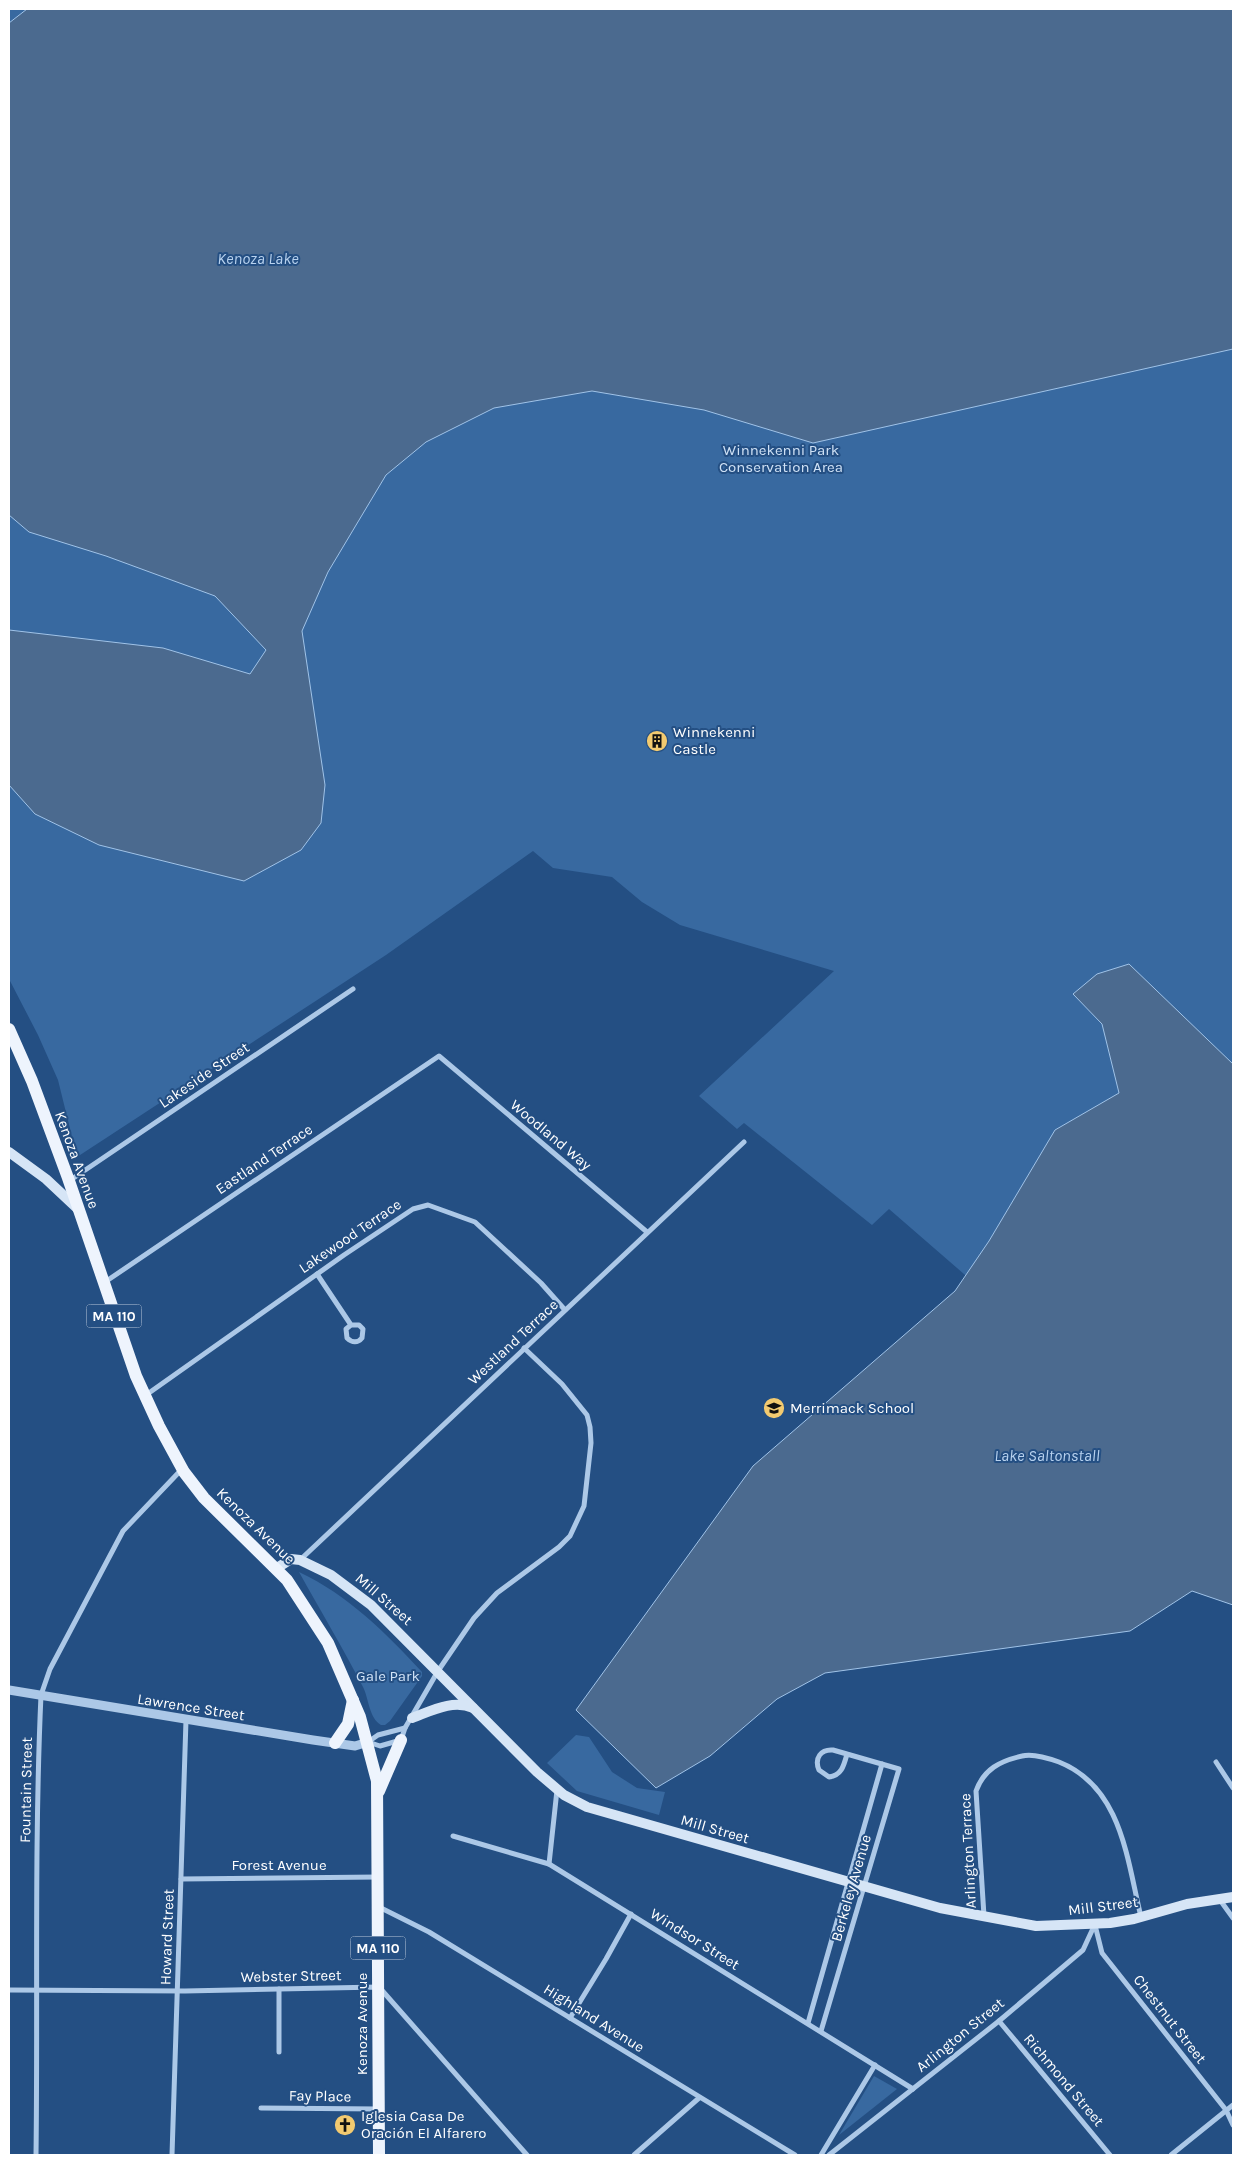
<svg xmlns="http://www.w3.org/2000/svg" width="1242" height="2164" font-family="Karla,sans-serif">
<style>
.green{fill:#3869a0}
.water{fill:#4b6a8f;stroke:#a0c3e8}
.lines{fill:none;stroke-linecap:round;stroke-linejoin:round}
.minor{stroke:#acc8e7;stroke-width:5}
.tertiary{stroke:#acc8e7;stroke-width:9}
.secondary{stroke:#d6e5f6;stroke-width:10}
.primary{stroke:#eef4fd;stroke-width:12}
.labels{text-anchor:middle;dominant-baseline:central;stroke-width:4;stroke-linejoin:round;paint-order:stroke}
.shield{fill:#244f83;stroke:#bdcada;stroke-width:1}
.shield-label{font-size:14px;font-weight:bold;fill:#fff}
.park-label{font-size:15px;fill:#d0e2f6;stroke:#244f83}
.poi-label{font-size:15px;fill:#fff;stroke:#244f83;text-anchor:start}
.street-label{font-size:15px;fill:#fff;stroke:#244f83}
.water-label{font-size:16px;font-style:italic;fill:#b8d2ef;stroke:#244f83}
</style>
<rect width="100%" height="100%" fill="#244f83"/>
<g class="green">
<polygon points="9,9 1233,9 1233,1073 1111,1026 1128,1099 972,1281 889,1209 872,1225 744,1123 737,1129 699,1096 834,971 680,925 642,902 612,877 553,868 533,851 386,955 77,1157 58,1080 38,1035 9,979"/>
<path d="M299,1572C348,1595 386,1633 422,1672V1676L390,1721L385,1725H381C369,1718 369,1699 363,1687C343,1648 320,1610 299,1572Z"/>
<polygon points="576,1735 589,1737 612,1772 637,1788 665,1792 659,1815 577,1791 547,1763"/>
<polygon points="874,2076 897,2089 839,2135"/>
</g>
<g class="water">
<polygon points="27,9 1233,9 1233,349 813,443 704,410 592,391 494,408 426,442 386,475 328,572 302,631 325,785 321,823 301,850 244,881 99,845 35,814 9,785 9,630 163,648 250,674 266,650 215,596 106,556 29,532 9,515 9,23"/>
<polygon points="1129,964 1233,1064 1233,1605 1192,1591 1130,1631 825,1673 777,1699 710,1756 656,1788 576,1710 753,1466 955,1291 989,1241 1055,1130 1119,1093 1102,1024 1073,994 1097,974"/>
</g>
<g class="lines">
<g class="minor">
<polyline points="69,1181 353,989"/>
<path d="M317,1274L351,1325L346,1329L347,1338C352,1343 358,1343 362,1338L363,1329L359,1325H351"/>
<polyline points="105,1282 439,1056 647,1232"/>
<polyline points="146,1395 344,1255 413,1209 428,1205 475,1222 541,1283 565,1310"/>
<polyline points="300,1560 744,1142"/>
<polyline points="368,1742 380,1746 401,1740 405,1728 438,1671 474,1618 497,1593 559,1547 570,1536 584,1506 591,1443 590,1427 587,1415 562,1384 524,1348"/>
<polyline points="368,1742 378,1735 405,1728"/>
<polyline points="1216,1762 1233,1788"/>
<polyline points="453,1836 549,1864 913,2089"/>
<polyline points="549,1864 557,1790"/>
<polyline points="181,1879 378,1877"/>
<polyline points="1220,1900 1233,1918"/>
<polyline points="379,1907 429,1932 795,2155"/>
<path d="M984,1916L976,1791C984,1769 1000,1761 1022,1756C1033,1753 1048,1758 1059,1762C1122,1787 1127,1860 1141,1917"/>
<polyline points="1095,1925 1102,1953 1226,2110 1233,2125"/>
<polyline points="9,1990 185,1991 379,1987 527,2155"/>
<polyline points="570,2018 606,1959 631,1914"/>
<polyline points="999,2021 1110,2155"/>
<polyline points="808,2023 882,1764"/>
<path d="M821,2031L899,1769L833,1750C821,1749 814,1758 819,1770L829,1777C842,1775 844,1765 847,1754"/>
<polyline points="279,2052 279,1989"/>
<polyline points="261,2108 378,2109"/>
<path d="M36,2155C38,2002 34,1849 41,1695L50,1669L123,1531L182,1469"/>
<polyline points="172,2155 186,1720"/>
<polyline points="634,2155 699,2098"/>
<polyline points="821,2155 875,2065"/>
<polyline points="829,2155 999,2021 1083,1950 1095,1924"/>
<polyline points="1171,2155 1233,2105"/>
</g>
<polyline class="tertiary" points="9,1690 313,1740 355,1746 368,1742"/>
<g class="secondary">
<polyline points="9,1152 46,1179 78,1209"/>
<polyline points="277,1568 291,1559 300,1560 331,1575 371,1605 537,1772 564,1795 587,1807 940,1908 1036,1926 1110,1923 1134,1919 1187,1904 1233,1897"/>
<path d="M412,1718C431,1711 453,1699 473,1708"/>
</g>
<g class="primary">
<polyline points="9,1029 32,1081 68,1178 136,1376 159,1426 184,1472 204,1498 287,1580 328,1643 360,1717 377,1781 379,2155"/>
<polyline points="335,1743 348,1724 353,1700"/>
<polyline points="379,1791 401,1740"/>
</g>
</g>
<defs>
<g id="building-disc" transform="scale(1.125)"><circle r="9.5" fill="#f2ca70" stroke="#244f83"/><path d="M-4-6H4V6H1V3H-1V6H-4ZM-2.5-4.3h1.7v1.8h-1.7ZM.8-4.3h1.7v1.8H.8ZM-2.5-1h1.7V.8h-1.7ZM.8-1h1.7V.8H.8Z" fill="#111"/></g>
<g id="school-disc" transform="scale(1.125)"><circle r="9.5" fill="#f2ca70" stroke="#244f83"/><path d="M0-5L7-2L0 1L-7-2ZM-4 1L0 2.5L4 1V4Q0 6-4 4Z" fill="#111"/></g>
<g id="church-disc" transform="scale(1.125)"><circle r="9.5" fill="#f2ca70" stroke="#244f83"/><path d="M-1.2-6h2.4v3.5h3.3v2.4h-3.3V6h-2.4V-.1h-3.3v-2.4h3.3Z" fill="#111"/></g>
</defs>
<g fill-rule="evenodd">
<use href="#building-disc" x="657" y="741"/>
<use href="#school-disc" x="774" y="1408"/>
<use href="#church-disc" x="345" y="2125"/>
</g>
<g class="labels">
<g class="shield">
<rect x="86.5" y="1304.5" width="55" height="23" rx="4"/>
<rect x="350.5" y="1936.5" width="55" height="23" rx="4"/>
</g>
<g class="shield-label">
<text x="114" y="1316">MA 110</text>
<text x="378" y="1948">MA 110</text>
</g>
<g class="park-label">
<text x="781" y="450">Winnekenni Park<tspan x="781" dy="17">Conservation Area</tspan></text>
<text x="388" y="1676">Gale Park</text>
</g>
<g class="poi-label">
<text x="673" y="732">Winnekenni<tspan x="673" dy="17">Castle</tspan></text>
<text x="790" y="1408">Merrimack School</text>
<text x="361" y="2116">Iglesia Casa De<tspan x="361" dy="17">Oración El Alfarero</tspan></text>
</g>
<g class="street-label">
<text transform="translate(204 1075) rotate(-34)">Lakeside Street</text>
<text transform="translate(551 1135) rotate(40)">Woodland Way</text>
<text transform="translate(264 1159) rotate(-34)">Eastland Terrace</text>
<text transform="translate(77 1160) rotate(70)">Kenoza Avenue</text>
<text transform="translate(350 1236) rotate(-34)">Lakewood Terrace</text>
<text transform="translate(513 1342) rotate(-43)">Westland Terrace</text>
<text transform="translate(256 1526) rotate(44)">Kenoza Avenue</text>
<text transform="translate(384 1599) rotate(41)">Mill Street</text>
<text transform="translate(191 1707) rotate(9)">Lawrence Street</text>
<text transform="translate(26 1790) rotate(-89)">Fountain Street</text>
<text transform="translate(715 1829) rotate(16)">Mill Street</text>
<text transform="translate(968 1851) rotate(-93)">Arlington Terrace</text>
<text x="279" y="1865">Forest Avenue</text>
<text transform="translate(851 1888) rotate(-74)">Berkeley Avenue</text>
<text transform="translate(1103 1906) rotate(-7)">Mill Street</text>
<text transform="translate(167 1937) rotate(-88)">Howard Street</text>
<text transform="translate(695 1939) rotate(32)">Windsor Street</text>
<text transform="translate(291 1976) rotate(-1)">Webster Street</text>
<text transform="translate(594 2018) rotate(32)">Highland Avenue</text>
<text transform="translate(1170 2019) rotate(52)">Chestnut Street</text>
<text transform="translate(362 2024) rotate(-90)">Kenoza Avenue</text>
<text transform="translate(960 2035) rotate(-39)">Arlington Street</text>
<text transform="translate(1064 2080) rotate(50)">Richmond Street</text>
<text transform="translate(320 2096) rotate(1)">Fay Place</text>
</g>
<g class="water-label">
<text x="258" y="258">Kenoza Lake</text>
<text x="1047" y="1455">Lake Saltonstall</text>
</g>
</g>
<rect width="1242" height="2164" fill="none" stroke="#ffffff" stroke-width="20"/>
</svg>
